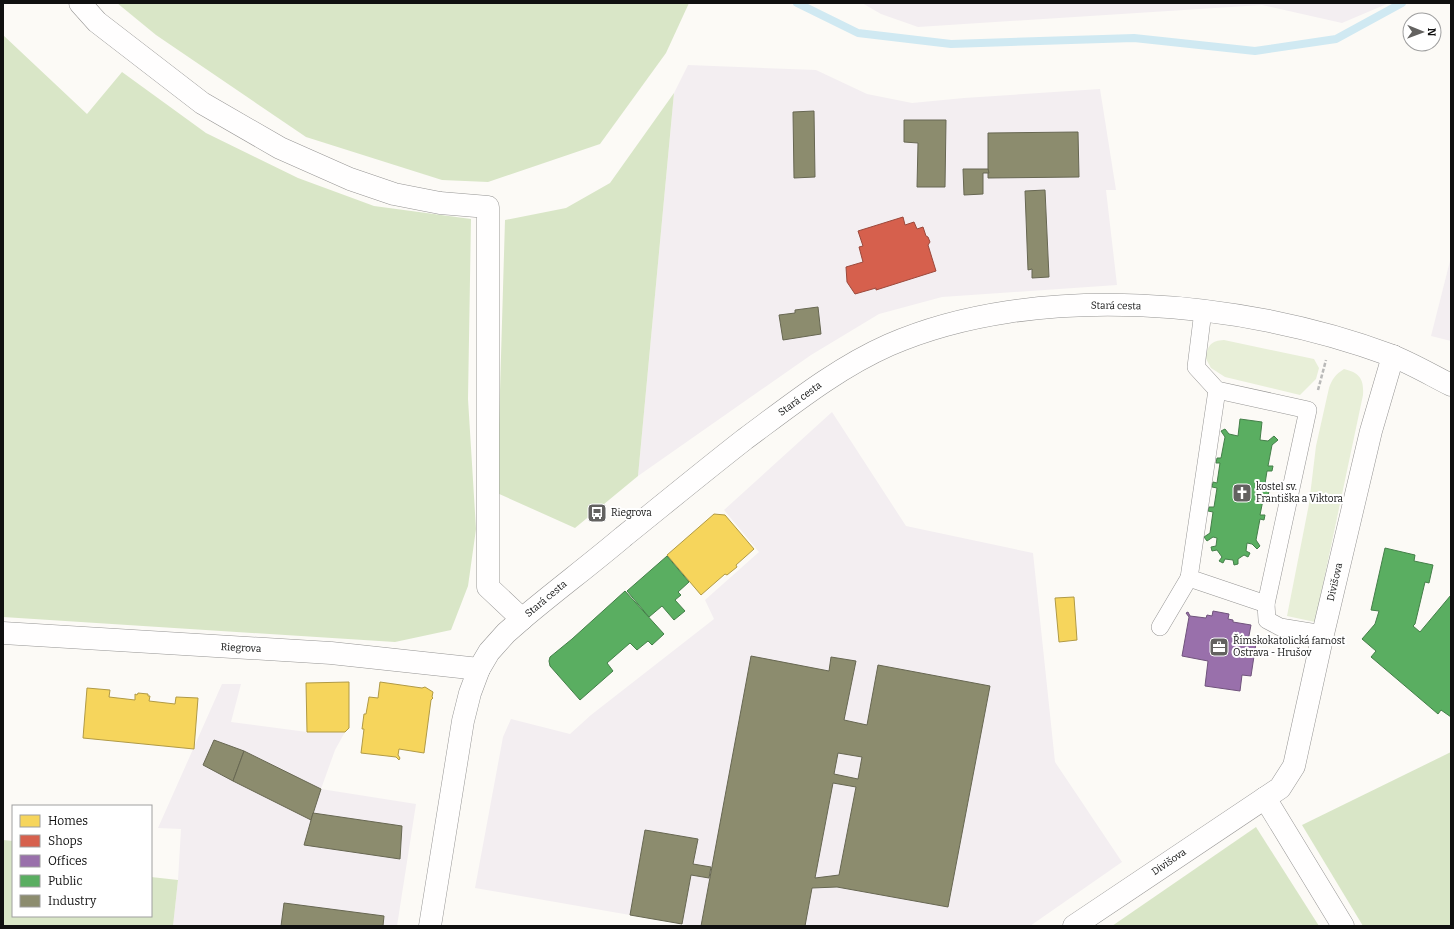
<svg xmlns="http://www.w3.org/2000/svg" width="1454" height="929" font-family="Bitter,serif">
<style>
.industrial{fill:#f3eef1}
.green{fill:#e8efd8}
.forest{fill:#d9e6c7}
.homes{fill:#f6d55c;stroke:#b19a45}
.shops{fill:#d6604d;stroke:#9b483b}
.offices{fill:#9970ab;stroke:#70537c}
.public{fill:#5aae61;stroke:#447f49}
.industry{fill:#8c8c6e;stroke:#676752;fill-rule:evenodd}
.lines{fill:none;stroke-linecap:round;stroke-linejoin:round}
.stream{stroke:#d0e9f2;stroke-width:8}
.service-casing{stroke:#969594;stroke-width:18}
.minor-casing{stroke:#969594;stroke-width:23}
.tertiary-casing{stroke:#969594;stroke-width:23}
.path{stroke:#b9b9b8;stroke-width:2.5;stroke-dasharray:4 2;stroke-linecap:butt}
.service{stroke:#fffefe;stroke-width:17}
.minor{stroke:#fffefe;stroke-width:22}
.tertiary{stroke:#fffefe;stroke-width:22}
.labels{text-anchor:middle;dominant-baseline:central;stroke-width:4;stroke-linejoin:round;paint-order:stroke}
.street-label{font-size:10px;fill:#101010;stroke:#fff}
.poi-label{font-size:10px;fill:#101010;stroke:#fff;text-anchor:start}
</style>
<rect width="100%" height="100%" fill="#fcfaf6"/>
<g class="industrial">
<polygon points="862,3 1389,3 1342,23 1262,5 918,27 881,14"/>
<polygon points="688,65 816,70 867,94 912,103 964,98 1100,89 1116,190 1106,190 1117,285 942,297 879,314 811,355 638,476 674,93"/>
<polygon points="1451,257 1451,341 1431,336"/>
<polygon points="832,412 906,526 1033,553 1055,762 1122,862 1030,926 693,926 475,888 503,737 511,719 570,734 591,715 714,619 705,600 759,552 724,510"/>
<polygon points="222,684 241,684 231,722 307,732 345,732 335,750 321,789 416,804 397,926 173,926 178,880 181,829 158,828"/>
</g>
<g class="green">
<path d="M1224,340L1314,359L1319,368L1316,379L1300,395L1225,377L1211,368L1205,357C1209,344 1211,341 1224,340Z"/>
<path d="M1344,369C1360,373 1364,379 1363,395L1315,622L1287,616L1309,504L1316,446L1329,388C1332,379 1336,374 1344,369Z"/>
</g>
<g class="forest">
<polygon points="117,3 689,3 666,53 600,144 488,182 442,180 306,137 156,35"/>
<polygon points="3,35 87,114 122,72 206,133 298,178 374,206 471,219 468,399 476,529 468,586 451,630 395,642 3,617"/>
<polygon points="674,93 638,476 575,528 497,493 505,220 566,208 610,183"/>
<polygon points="1451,752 1451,926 1363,926 1302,825"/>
<polygon points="1256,827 1319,926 1112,926"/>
<polygon points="3,840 13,841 13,916 151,916 151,877 178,880 173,926 3,926"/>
</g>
<g class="homes">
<polygon points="714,514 725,515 754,549 736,565 737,567 727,575 725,574 701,595 667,555"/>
<polygon points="1074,597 1077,640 1059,642 1055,598"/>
<polygon points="349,682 349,728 345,732 307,732 306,683"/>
<polygon points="380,682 422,688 425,687 433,692 432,697 433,698 431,700 424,753 399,749 398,755 400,758 399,760 396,757 361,753 364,729 362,729 364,714 366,714 369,697 378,698"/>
<polygon points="87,688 110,690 109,697 135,700 135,694 137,695 138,693 148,694 148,696 150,696 149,701 175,704 176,697 198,698 194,749 83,738"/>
</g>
<polygon class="shops" points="903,217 905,225 914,222 917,229 923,227 926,236 928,237 930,242 928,245 936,271 876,290 876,288 855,294 847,282 846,267 863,262 859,247 863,246 858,231"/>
<polygon class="offices" points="1213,611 1229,614 1228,619 1233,620 1233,622 1251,625 1248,641 1254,641 1258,639 1259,641 1256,643 1251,676 1242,675 1240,691 1205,686 1208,661 1182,656 1189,617 1186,613 1188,612 1190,616 1206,618 1207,615 1212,616"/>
<g class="public">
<polygon points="1240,419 1262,422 1260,440 1268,441 1274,436 1278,440 1272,445 1268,466 1273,466 1272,471 1267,471 1264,490 1269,491 1268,496 1264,495 1260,515 1265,515 1264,520 1260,519 1256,540 1260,546 1257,549 1252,544 1247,543 1246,551 1250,553 1248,557 1244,555 1238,559 1238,564 1234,565 1233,560 1225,559 1223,563 1219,561 1222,557 1217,550 1212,551 1211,547 1216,546 1217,538 1213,537 1207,541 1204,537 1210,533 1213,512 1208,511 1209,507 1214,507 1217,488 1212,487 1213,482 1217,483 1220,463 1216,463 1217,458 1221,458 1225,437 1221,431 1225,429 1229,434 1238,436"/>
<polygon points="1385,548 1415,555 1414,561 1433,565 1429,583 1425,582 1415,624 1413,626 1420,632 1451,595 1451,717 1441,710 1438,714 1371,657 1376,651 1362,639 1375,624 1379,611 1371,610"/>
<polygon points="667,556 689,582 678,592 681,595 675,600 685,611 674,620 662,606 649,617 627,591"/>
<polygon points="625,591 664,634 652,645 648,641 637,650 630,643 607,663 613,671 580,700 550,666 549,661 550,657 572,639"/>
</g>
<g class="industry">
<polygon points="814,111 815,177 794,178 793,112"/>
<polygon points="904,120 946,120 945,187 917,187 918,143 904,142"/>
<polygon points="1078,132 1079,177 988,178 988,133"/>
<polygon points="963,169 988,169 989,173 983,173 983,194 964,195"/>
<polygon points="1045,190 1049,277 1032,278 1032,269 1028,270 1025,191"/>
<polygon points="818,307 821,334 783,340 779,315 795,313 795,310"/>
<path d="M751,656L829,671L831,657L856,661L844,720L867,725L878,665L990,686L948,907L837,887L812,888L805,926H701ZM838,753L862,757L858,779L834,774ZM833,783L856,787L839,875L815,878Z"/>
<polygon points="214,740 244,751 233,781 203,765"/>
<polygon points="244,751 321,789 311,820 233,781"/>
<polygon points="313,813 402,826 400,859 304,845"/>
<polygon points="645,830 698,839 693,864 711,867 709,878 691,875 682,924 630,915"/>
<polygon points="284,903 384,916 383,926 281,926"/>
</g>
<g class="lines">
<polyline class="stream" points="797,3 858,33 951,44 1134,38 1255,51 1336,39 1402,3"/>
<g class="service-casing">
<g id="service">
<polyline points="1203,311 1196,367 1217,390 1308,410 1266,604 1267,620 1280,627 1323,634"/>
<polyline points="1217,390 1189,578 1266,604"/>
<polyline points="1160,627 1189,578"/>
</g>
</g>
<g class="minor-casing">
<g id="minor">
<polyline points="80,3 97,22 202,103 280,148 350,179 394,194 440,203 488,207 488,587 522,619"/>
<polyline points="3,633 331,653 479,669"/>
<polyline points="1265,798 1343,926"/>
<polyline points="1074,926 1280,788 1294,766 1323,634 1371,431 1393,356"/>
</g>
</g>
<g class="tertiary-casing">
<path id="tertiary" d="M430,926L463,721L470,693L479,669L489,652L506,633L522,619C555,591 590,565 623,537C664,504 704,471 745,439C791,405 837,368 889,345C1036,281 1243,300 1390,355C1411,363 1431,375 1451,385"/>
</g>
<polyline class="path" points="1318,390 1326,360"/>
<use href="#service" class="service"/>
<use href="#minor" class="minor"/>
<use href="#tertiary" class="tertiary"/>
</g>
<defs>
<g id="church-square" transform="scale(1)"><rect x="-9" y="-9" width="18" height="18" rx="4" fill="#636260" stroke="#fff"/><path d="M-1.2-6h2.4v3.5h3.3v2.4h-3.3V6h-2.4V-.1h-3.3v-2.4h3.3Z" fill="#fff"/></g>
<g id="bus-square" transform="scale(1)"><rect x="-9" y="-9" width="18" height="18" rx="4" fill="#636260" stroke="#fff"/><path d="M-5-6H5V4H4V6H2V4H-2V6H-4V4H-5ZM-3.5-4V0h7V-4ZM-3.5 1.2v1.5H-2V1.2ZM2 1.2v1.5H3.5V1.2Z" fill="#fff"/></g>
<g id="office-square" transform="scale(1)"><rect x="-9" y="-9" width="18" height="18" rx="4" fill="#636260" stroke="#fff"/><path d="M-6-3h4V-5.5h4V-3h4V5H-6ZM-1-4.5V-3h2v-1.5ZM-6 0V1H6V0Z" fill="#fff"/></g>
</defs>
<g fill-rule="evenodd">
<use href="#church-square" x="1242" y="493"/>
<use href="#bus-square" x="597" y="513"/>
<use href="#office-square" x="1219" y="647"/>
</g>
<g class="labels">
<g class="street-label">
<text transform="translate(1116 306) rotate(1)">Stará cesta</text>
<text transform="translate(800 399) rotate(-36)">Stará cesta</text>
<text transform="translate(1335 582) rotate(-77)">Divišova</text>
<text transform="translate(546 599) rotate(-40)">Stará cesta</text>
<text transform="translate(241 648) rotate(3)">Riegrova</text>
<text transform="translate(1169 862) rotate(-34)">Divišova</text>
</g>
<g class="poi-label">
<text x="1256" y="487">kostel sv.<tspan x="1256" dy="12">Františka a Viktora</tspan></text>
<text x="611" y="513">Riegrova</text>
<text x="1233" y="641">Římskokatolická farnost<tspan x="1233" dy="12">Ostrava - Hrušov</tspan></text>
</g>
</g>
<rect width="1454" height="929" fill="none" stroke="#101010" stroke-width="8"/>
<rect x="12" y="805" width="140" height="112" fill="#ffffff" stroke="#9f9f9f"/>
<rect x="20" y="815" width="20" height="12" fill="#f6d55c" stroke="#9f9f9f"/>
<text x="48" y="825" font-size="12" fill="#101010">Homes</text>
<rect x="20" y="835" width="20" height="12" fill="#d6604d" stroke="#9f9f9f"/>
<text x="48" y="845" font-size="12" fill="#101010">Shops</text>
<rect x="20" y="855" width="20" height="12" fill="#9970ab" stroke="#9f9f9f"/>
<text x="48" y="865" font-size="12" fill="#101010">Offices</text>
<rect x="20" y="875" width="20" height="12" fill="#5aae61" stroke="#9f9f9f"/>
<text x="48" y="885" font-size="12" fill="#101010">Public</text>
<rect x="20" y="895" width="20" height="12" fill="#8c8c6e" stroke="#9f9f9f"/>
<text x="48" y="905" font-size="12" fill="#101010">Industry</text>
<g transform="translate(1422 32) rotate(91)"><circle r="19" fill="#ffffff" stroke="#9f9f9f"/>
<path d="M0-3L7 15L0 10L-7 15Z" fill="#636260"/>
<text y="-6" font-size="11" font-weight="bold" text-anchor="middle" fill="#101010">N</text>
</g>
</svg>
